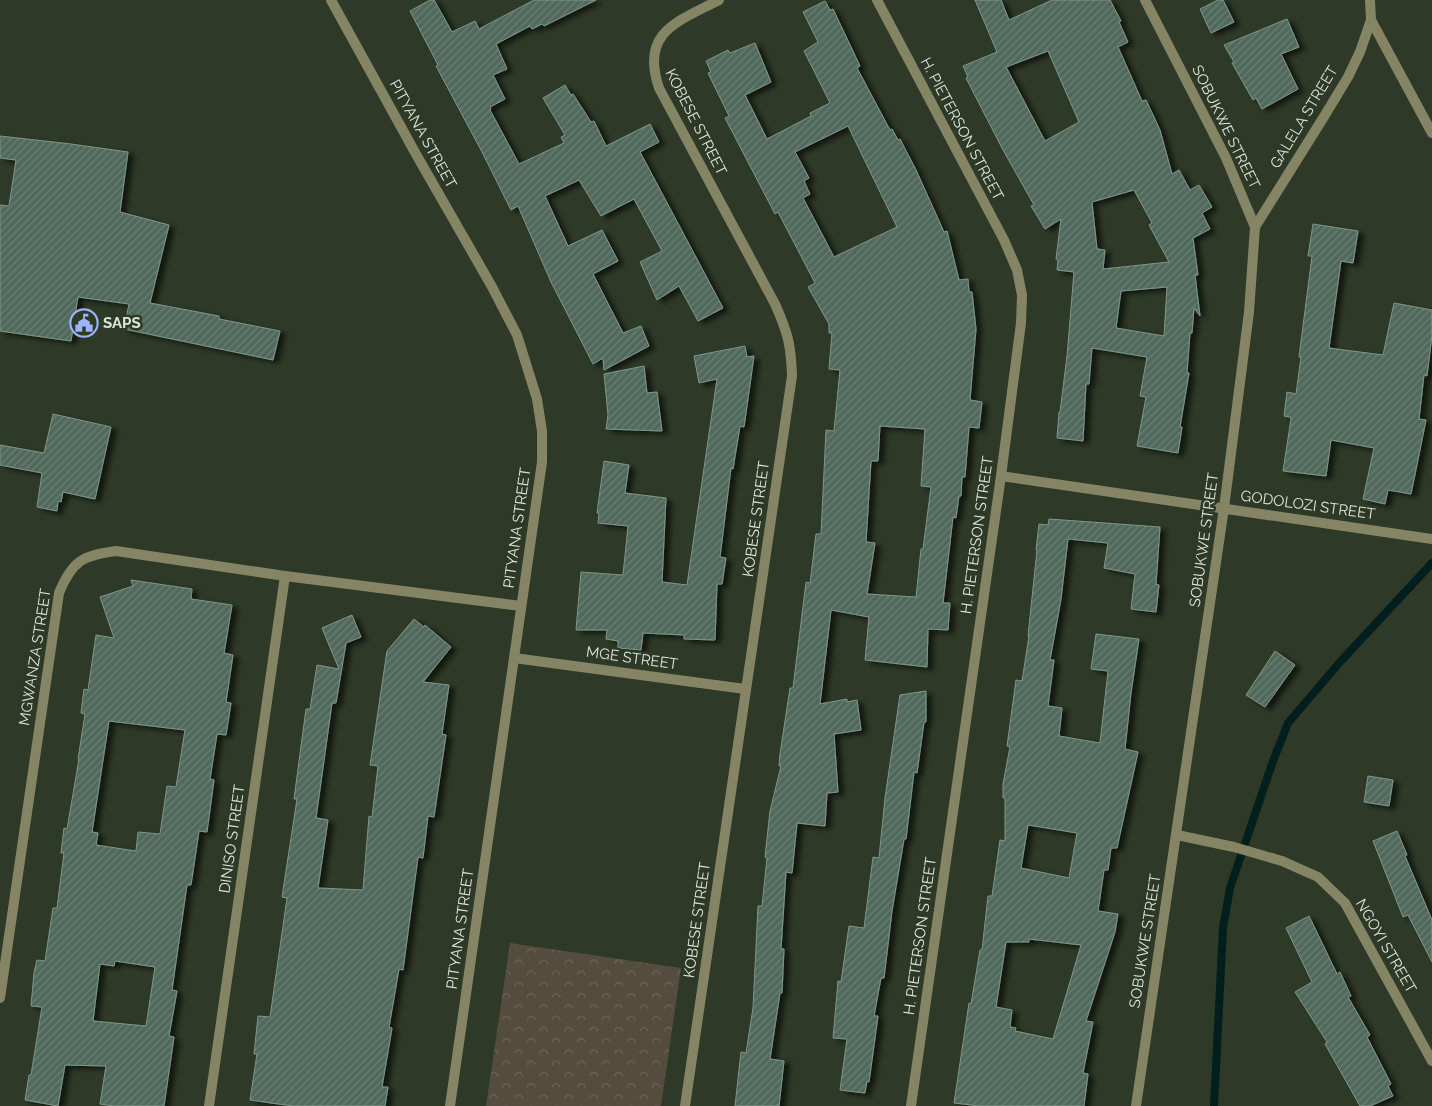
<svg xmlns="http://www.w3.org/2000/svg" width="1432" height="1106" font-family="Raleway,sans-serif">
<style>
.park{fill:url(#park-crowns)}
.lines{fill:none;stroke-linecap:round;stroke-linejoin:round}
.stream{stroke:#031f1d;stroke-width:8}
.building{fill:url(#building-hatch);stroke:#7f978a;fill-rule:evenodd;filter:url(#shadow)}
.minor{stroke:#858565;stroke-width:10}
.labels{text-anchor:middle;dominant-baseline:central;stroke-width:5;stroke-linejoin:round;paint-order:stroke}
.street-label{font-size:15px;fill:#dde5d9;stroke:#2e3927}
.poi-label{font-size:15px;font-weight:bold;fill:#dde5d9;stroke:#2e3927;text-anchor:start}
</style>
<defs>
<pattern id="park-crowns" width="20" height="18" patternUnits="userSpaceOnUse" patternTransform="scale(1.25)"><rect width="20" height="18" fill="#544c3d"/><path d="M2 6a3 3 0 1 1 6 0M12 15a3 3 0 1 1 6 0" fill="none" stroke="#6c6658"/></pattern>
<pattern id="building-hatch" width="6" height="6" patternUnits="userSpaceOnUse" patternTransform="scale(1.25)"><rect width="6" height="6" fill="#51695c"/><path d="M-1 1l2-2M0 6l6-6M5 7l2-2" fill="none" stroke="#6a7e73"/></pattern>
<filter id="shadow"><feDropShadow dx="5.5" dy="3" stdDeviation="2.5" flood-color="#0009"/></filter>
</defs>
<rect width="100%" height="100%" fill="#2e3927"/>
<polygon class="park" points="510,943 681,968 661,1106 486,1106"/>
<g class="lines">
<polyline class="stream" points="1214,1106 1223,928 1230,888 1272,764 1288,723 1341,661 1432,563"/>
</g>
<g class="building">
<polygon points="430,0 434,0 452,32 475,21 479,29 534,0 596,0 544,26 542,24 532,29 530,26 496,44 507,69 493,75 505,99 490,107 491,109 490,110 519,164 564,143 561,137 565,135 543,98 565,85 571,95 573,94 591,122 594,121 606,146 650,124 659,142 640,152 723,308 698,321 679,286 657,300 640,262 662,251 634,199 601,216 579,180 545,196 568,246 602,230 618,261 593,274 623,333 641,326 649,346 604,370 603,358 593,364 551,282 518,206 511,210 482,152 436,66 438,65 410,11"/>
<path d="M975,0H1001L1009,20L1052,0H1110L1121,21L1119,22L1128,42L1118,47L1142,101L1146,100L1160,130L1172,174L1179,170L1190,190L1199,185L1212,207L1202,213L1210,229L1193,238L1198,275H1195L1200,316L1194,308L1192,333H1190L1187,373H1189L1180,427H1182L1178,453L1137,446L1146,397L1140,396L1147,357L1092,348L1089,384H1086L1083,441L1057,438L1059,412H1060L1067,356L1074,272L1057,270L1058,260L1056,259L1061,219L1045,229L1031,206L1034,205L1003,150L966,78L968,77L963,66L997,52ZM1048,51L1079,122L1045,141L1006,67ZM1134,190L1152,223L1149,225L1169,262L1103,269L1105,250L1097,249L1092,202ZM1167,287L1164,336L1116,328L1121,291Z"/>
<polygon points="1218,0 1223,0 1234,22 1211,33 1200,9"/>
<path d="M825,1L830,10L833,9L860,66L857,68L890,130L892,129L898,140L900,139L916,170L944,232L947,231L959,280L968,279L969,292H972L976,329L970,400L982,402L979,428L969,427L965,477H962L961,496H959L956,518L953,517L943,603H950L948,630L928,629L927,667L865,660L869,617L831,610L820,704L847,699V702L857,700L861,730L834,734L838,792L827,793L825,826L797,823L792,873L786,872L781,949H784L782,993H780L770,1059L784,1061L779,1106H735L741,1052L746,1053L753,1008L758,906H762L767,858L765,857L770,811L781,766H779L780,754L790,688H793L806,582L810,583L816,534H821L826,430L834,431L840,370L829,369L832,333H829V324L808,287L815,283L778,212L775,214L725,118L729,116L708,73L711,72L706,61L728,50L730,53L755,43L771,82L745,95L767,139L811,116L810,113L830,103L804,51L818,42L803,12ZM848,126L897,227L834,257L803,198L810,194L804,181L809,178L795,152ZM880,426L925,429L921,486L931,487L923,549H921L916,597L867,594L875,543L866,542L871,461H878Z"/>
<polygon points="1287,19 1299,47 1281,54 1298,89 1262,109 1256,98 1253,100 1232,63 1234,62 1224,45"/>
<polygon points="0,136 71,144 128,152 120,212 169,225 150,303 219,316 219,319 280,331 273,360 124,329 129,304 78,297 71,341 0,331 0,205 9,206 16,160 0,158"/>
<polygon points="1313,224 1358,231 1353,263 1341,261 1329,348 1383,355 1394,303 1432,310 1432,335 1427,376 1424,375 1419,419 1426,420 1411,494 1388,490 1385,504 1363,499 1374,448 1331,440 1326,476 1283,471 1291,419 1290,417 1284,416 1287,392 1296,394 1301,357 1299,357 1312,256 1308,256"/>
<polygon points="745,346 747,357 754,356 744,427 740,426 733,469 731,468 720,557 726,558 722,584 717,584 715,640 684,639 684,635 643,633 641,650 618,648 618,641 606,639 607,630 576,630 581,572 623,575 628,526 598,523 599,513 597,513 604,461 629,465 625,493 666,498 662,582 687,585 717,379 699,383 694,356"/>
<polygon points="644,366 647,393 657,392 662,431 606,429 608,415 604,374"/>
<polygon points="53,414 111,427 95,499 63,492 61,502 58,501 57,511 37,507 42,473 0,465 0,445 44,453"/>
<path d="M1049,519L1160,527L1156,584L1159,585L1156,612L1131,609L1135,574L1104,568L1108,543L1068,539L1061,599L1050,660H1054L1048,706L1062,708L1059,736L1100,743L1108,671L1091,669L1096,634L1139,639L1131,693L1125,749L1138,752L1117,848H1111L1108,870H1104L1098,911L1118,914L1115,932L1086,1021L1093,1022L1083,1073L1088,1074L1084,1106H980L954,1103L969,1003L971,1004L980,950H982L988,896H992L1000,840L1005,841V798H1003V784L1010,747L1007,746L1016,680L1022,681L1029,636H1028L1037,550H1036L1039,524L1048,525ZM1028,825L1077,833L1069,878L1021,868ZM1029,939L1081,945L1053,1039L1015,1031L1016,1028L1010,1027L1012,1010L996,1007L1006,942H1029Z"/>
<path d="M131,580L192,589L191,599L232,605L224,653L233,655L226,702L231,703L226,735L217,734L210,779L214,780L207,832L199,831L191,885H187L172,990L177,991L169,1036L174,1037L164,1106H113L100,1104L106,1066L65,1065L58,1106L25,1100L29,1075H31L42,1007L31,1006L34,973L37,960L45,961L53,908H57L64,853H61L64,828L67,829L79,759H78L85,714L81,713L84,689L88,690L96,635L114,638L100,597L133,586ZM109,721L185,730L176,787L167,786L160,834L138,832L136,851L96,845L98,833L92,832ZM115,961L155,967L146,1026L93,1021L100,964L114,966Z"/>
<polygon points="352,615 361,637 346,643 336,703 332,703 316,818 328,820 318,888 363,890 369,816 372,817 378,766 370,765 387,651 414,619 424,627 425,625 451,647 423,682 449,685 442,734 446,735 434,817 428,816 423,858 418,857 403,970 399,969 389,1027 392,1028 382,1087 388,1087 385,1106 292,1106 250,1100 257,1054 254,1054 258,1016 270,1017 287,898 282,897 297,799 294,799 306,709 310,709 317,665 339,669 322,628"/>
<polygon points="1275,651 1295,665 1265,707 1246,695"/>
<polygon points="926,691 926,722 924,722 917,773 914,772 906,839 904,839 892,911 884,978 881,978 874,1016 878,1016 869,1082 867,1081 865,1093 840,1090 847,1039 833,1038 838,981 841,982 849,926 864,928 873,857 879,858 885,798 900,695"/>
<polygon points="1368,776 1393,780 1389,806 1364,802"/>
<polygon points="1397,831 1407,855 1405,856 1432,920 1432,962 1408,915 1403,917 1373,841"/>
<polygon points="1309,916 1337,974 1340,972 1351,996 1348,997 1370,1035 1367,1037 1391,1084 1388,1086 1393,1096 1370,1106 1360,1106 1325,1044 1327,1042 1295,992 1312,982 1286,928"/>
</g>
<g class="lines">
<g class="minor">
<polyline points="331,0 417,156 491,285 517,335 537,399 542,431 542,462 450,1106"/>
<polyline points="877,0 1004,240 1017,270 1022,295 1021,323 1001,476 911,1106"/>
<polyline points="1370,0 1371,20 1432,133"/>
<polyline points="1255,227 1325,115 1348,77 1360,52 1371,20"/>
<polyline points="1001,476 1432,539"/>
<polyline points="514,658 745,689"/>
<polyline points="1177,835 1234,847 1282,861 1318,877 1345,903 1432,1061"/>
<path d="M0,998L59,593C72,561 83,555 116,551L285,576L521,606"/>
<polyline points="209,1106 285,576"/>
<path d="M685,1106L792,376C791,345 788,333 775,304L659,88C640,32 677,22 719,0"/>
<polyline points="1136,1106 1224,508 1249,312 1255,227 1226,158 1145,0"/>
</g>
</g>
<defs>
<g id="civic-ring" transform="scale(1.4375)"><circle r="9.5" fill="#2e3927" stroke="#9bb4fd" stroke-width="1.5"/><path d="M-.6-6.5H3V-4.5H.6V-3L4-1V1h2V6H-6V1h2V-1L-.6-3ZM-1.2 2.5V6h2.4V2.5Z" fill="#9bb4fd"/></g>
</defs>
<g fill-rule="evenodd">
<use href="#civic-ring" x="84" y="323"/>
</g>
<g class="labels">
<g class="street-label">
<text transform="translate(1304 117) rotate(-59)">GALELA STREET</text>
<text transform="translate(696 122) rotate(63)">KOBESE STREET</text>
<text transform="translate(1226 127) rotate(64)">SOBUKWE STREET</text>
<text transform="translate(962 129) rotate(62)">H. PIETERSON STREET</text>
<text transform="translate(423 134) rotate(61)">PITYANA STREET</text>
<text transform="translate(1308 505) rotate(8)">GODOLOZI STREET</text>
<text transform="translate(756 519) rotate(-82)">KOBESE STREET</text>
<text transform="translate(517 528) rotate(-82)">PITYANA STREET</text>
<text transform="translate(977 535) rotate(-82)">H. PIETERSON STREET</text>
<text transform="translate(1204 540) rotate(-82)">SOBUKWE STREET</text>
<text transform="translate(35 657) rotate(-81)">MGWANZA STREET</text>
<text transform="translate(632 658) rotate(8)">MGE STREET</text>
<text transform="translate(232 839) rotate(-82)">DINISO STREET</text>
<text transform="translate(697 920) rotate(-82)">KOBESE STREET</text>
<text transform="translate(460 929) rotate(-82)">PITYANA STREET</text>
<text transform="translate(920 936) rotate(-82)">H. PIETERSON STREET</text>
<text transform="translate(1145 941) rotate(-81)">SOBUKWE STREET</text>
<text transform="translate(1386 946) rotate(60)">NGOYI STREET</text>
</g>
<g class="poi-label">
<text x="103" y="323">SAPS</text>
</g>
</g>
</svg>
